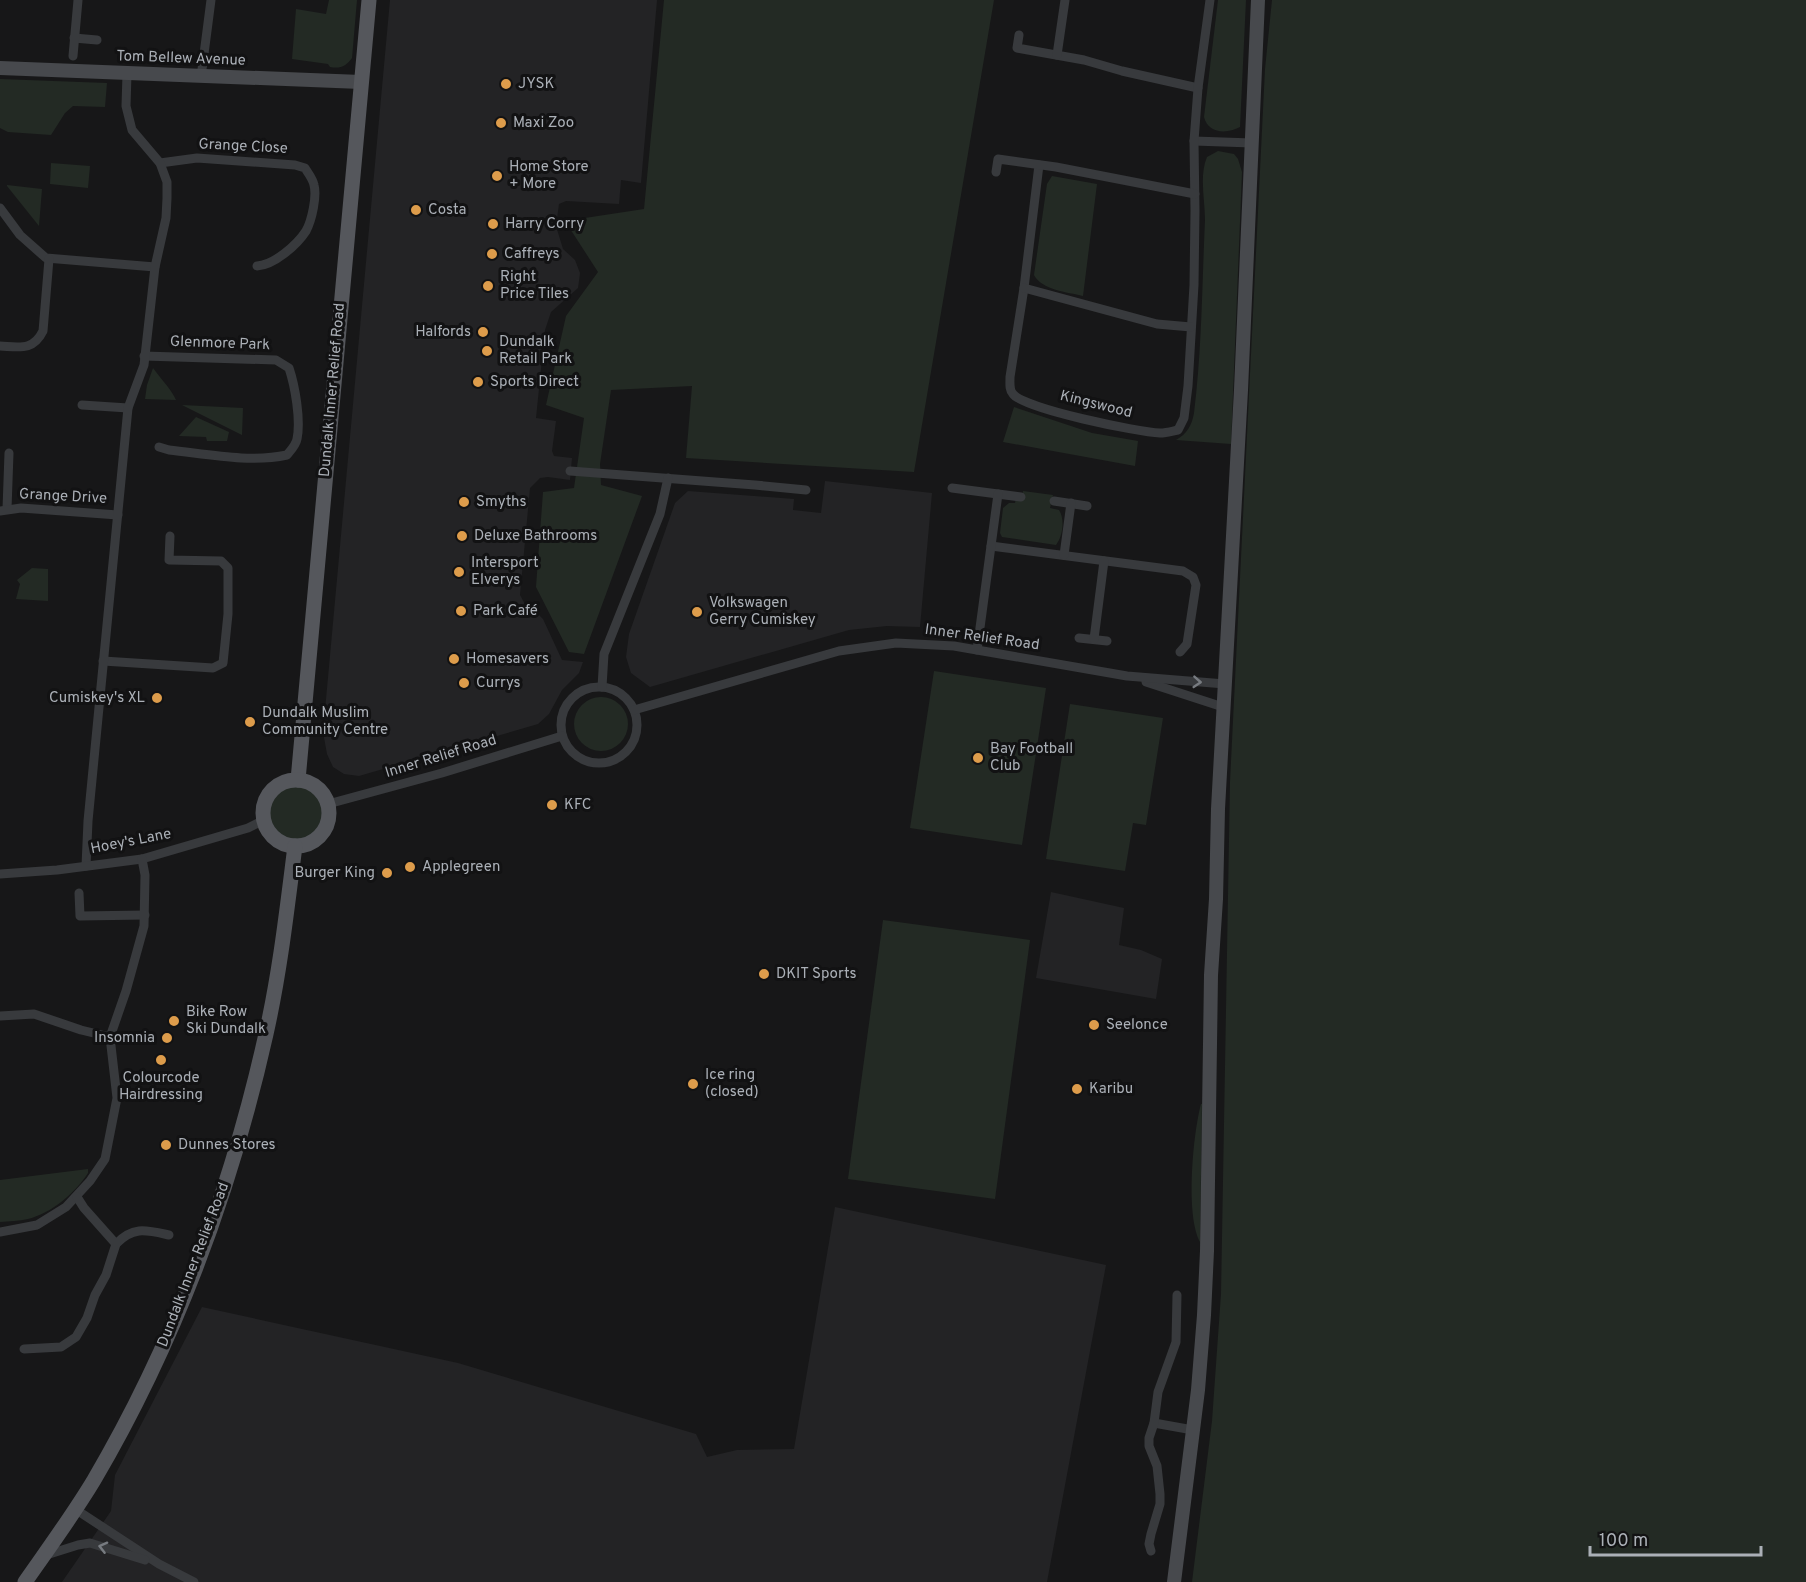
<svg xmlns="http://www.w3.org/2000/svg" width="1806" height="1582" font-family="Overpass,sans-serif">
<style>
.built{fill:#232325}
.green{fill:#232a24}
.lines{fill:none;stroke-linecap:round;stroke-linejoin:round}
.street{stroke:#383a3d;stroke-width:9}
.secondary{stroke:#47494d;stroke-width:14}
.primary{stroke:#55575c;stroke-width:15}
.oneway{stroke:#777b80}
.poi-dot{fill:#dd9c4b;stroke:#121213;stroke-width:2}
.labels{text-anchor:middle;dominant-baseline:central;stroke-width:6;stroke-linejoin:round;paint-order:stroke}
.street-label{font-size:15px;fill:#abb0b7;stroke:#121213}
.poi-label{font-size:15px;fill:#abb0b7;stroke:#121213;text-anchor:start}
</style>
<rect width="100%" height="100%" fill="#171718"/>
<g class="built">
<polygon points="390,0 657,0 641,183 621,180 619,204 566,201 559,204 556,226 563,249 575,260 580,273 579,281 578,288 551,312 545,330 536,418 556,421 552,451 554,456 572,458 570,480 548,477 540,478 530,488 520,595 527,608 537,613 543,619 562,660 583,662 579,673 562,690 549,714 538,724 359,776 344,774 333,767 327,754 323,732"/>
<polygon points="825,481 932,493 920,627 887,626 849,630 650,687 631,673 626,657 629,634 675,503 688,491 794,499 793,510 821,513"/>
<polygon points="1051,892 1124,908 1119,945 1141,950 1162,959 1156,999 1036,978"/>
<polygon points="835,1207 1106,1265 1047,1582 62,1582 111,1511 115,1475 202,1307 458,1363 696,1434 707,1457 737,1450 794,1449"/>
</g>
<g class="green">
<path d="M329,0H357L352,58C346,66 341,69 330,67L328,64L292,59L296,9L326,14Z"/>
<polygon points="664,0 994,0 914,472 686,458 692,386 611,390 600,464 601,485 642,496 584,654 569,652 536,587 543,492 574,488 584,418 546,405 566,316 598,272 565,221 644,209"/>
<path d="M1218,0H1246L1240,127C1227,134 1208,134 1204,117Z"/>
<polygon points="1272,0 1806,0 1806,1582 1192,1582 1212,1421 1221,1294 1230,782 1265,69"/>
<polygon points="0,79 107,83 105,107 73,106 65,113 51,135 8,132 0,128"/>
<path d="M1218,151L1234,154L1238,159L1242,172L1231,444L1176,440C1187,434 1192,425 1194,413C1202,349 1202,284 1205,220C1205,200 1199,176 1207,157Z"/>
<polygon points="51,163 90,166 88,188 50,184"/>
<path d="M1052,176L1097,184L1083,296C1067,292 1042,290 1034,275L1047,184Z"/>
<polygon points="7,185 42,189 39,226 7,186"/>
<path d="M153,368C160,378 172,390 176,400L145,399L147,385Z"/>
<polygon points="182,405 243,408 242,435"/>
<polygon points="1014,407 1092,433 1138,441 1135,466 1003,442"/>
<polygon points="196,417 229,432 227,441 207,441 206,437 179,436"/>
<path d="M1023,491L1053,495L1050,508L1059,510C1065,519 1063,536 1056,545L1002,537L1000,533L1003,508L1009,503H1015L1016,497L1022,498Z"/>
<polygon points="32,568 48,569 48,601 16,599 20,584 17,580"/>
<polygon points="934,671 1046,688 1022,845 910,828"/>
<circle cx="601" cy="724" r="27"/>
<polygon points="1070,704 1163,718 1146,825 1133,823 1125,871 1046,859"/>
<circle cx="296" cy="813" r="27"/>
<polygon points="883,920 1030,940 995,1199 848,1179"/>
<path d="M1201,1104H1202L1200,1242C1185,1216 1193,1133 1201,1104Z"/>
<path d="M88,1169V1173C75,1193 52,1213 28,1219C19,1221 9,1221 0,1222V1180Z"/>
</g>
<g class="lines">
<g class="street">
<polyline points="1019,35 1017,48 1084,60 1122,71 1198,88"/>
<polyline points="74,38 97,40"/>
<polyline points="1057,55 1065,0"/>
<polyline points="73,56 78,0"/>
<polyline points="201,77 211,0"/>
<polyline points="1194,141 1252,143"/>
<path d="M160,163L197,158L295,165L305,168C308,173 313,179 314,185C317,196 312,220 306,231C297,245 274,265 257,266"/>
<path d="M1039,165L1024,288L1010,377C1010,383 1009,390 1013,394C1024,409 1138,432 1160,433C1166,433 1173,431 1178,430L1184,418L1188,386L1194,285L1195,211L1194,141L1198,88L1210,0"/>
<polyline points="996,172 998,159 1056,167 1195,194"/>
<polyline points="0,208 20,235 46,258 155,267"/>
<polyline points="1024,288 1157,324 1191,327"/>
<path d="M0,346C20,347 33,351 43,331L49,259"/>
<path d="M144,356L276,360L289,368C295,386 301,420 297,439C296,445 291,450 287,455C250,463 207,454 169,450L159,447"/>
<polyline points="82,405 128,408"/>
<polyline points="570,471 755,485 806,490"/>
<polyline points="952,488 1021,497"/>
<polyline points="1054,501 1087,506"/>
<polyline points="7,509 9,453"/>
<polyline points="0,511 21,508 118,515"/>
<polyline points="991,546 1183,571 1193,577 1196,585 1187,644 1180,652"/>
<polyline points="1064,555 1071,503"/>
<polyline points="1079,638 1107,641"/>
<polyline points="1094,639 1104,561"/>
<polyline points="977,650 998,494"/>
<polyline points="103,661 213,668 223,663 228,614 228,568 221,561 169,560 170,536"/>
<polyline points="1146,682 1223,707"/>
<circle cx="599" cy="725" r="38"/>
<polyline points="602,687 604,654 660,514 668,478"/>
<polyline points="634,710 839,651 896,643 954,646 1127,676 1225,684"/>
<polyline points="328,804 442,773 562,736"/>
<polyline points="86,866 88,821 128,408 144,365 155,267 166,218 167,198 167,182 160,163 132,130 126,106 127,74"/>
<polyline points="0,874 57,870 142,859 248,828 264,820"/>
<polyline points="79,893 80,916 145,915"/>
<polyline points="0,1016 34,1014 81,1030 110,1037"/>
<polyline points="0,1232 37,1225 66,1207 90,1181 105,1159 117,1098 110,1037 126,991 144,926 145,875 142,859"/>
<path d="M116,1244C133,1226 146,1230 169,1235"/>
<polyline points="24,1349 61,1347 76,1337 87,1318 95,1295 106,1275 116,1244 84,1208 77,1197"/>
<polyline points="1154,1423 1193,1430"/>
<polyline points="75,1509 159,1564 194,1582"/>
<polyline points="1151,1551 1149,1544 1151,1534 1160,1504 1160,1494 1157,1466 1149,1446 1149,1438 1154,1423 1158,1392 1176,1342 1177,1295"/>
<polyline points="43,1556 78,1545 90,1543 145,1560"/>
</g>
<g class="secondary">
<polyline points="0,68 361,82"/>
<polyline points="1174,1582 1198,1390 1204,1315 1207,1251 1211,975 1216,899 1218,809 1241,390 1258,0"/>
</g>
<g class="primary">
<polyline points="298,780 369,0"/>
<circle cx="296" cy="813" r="33"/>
<path d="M25,1582C48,1549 73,1515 94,1480C175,1342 231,1190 266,1034C280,972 287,909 295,846"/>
</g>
</g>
<defs><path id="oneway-chevron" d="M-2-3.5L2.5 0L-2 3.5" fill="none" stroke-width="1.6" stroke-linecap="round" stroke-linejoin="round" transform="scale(1.5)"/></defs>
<g class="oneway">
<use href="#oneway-chevron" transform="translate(1197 682) rotate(4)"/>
<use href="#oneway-chevron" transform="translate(103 1547) rotate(-166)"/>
</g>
<g class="poi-dot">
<circle cx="506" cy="84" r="6"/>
<circle cx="501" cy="123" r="6"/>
<circle cx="497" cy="176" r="6"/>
<circle cx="416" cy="210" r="6"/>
<circle cx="493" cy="224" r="6"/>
<circle cx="492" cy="254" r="6"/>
<circle cx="488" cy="286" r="6"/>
<circle cx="483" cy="332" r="6"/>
<circle cx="487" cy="351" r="6"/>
<circle cx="478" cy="382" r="6"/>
<circle cx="464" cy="502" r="6"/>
<circle cx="462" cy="536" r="6"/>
<circle cx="459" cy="572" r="6"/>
<circle cx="461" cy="611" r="6"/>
<circle cx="697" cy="612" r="6"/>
<circle cx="454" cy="659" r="6"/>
<circle cx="464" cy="683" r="6"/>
<circle cx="157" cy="698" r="6"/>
<circle cx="250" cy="722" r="6"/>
<circle cx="978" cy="758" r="6"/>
<circle cx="552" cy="805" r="6"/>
<circle cx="410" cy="867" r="6"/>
<circle cx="387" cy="873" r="6"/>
<circle cx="764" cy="974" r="6"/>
<circle cx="174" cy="1021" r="6"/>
<circle cx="1094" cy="1025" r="6"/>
<circle cx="167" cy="1038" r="6"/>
<circle cx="161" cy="1060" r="6"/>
<circle cx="693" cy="1084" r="6"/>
<circle cx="1077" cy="1089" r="6"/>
<circle cx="166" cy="1145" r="6"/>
</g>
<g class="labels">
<g class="street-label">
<text transform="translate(181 59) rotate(2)">Tom Bellew Avenue</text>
<text transform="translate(243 147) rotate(3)">Grange Close</text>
<text transform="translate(220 344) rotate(2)">Glenmore Park</text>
<text transform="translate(333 390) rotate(-85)">Dundalk Inner Relief Road</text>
<text transform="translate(1096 405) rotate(14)">Kingswood</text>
<text transform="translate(63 497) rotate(3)">Grange Drive</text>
<text transform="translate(982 638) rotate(8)">Inner Relief Road</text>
<text transform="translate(441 757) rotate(-17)">Inner Relief Road</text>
<text transform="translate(131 842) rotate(-11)">Hoey's Lane</text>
<text transform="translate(194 1265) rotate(-69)">Dundalk Inner Relief Road</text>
</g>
<g class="poi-label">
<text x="518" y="84">JYSK</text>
<text x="513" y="123">Maxi Zoo</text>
<text x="509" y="167">Home Store<tspan x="509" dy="17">+ More</tspan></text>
<text x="428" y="210">Costa</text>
<text x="505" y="224">Harry Corry</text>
<text x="504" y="254">Caffreys</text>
<text x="500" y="277">Right<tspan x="500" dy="17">Price Tiles</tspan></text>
<text x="471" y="332" text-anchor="end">Halfords</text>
<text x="499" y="342">Dundalk<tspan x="499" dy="17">Retail Park</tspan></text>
<text x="490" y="382">Sports Direct</text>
<text x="476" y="502">Smyths</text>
<text x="474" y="536">Deluxe Bathrooms</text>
<text x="471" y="563">Intersport<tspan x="471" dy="17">Elverys</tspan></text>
<text x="709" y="603">Volkswagen<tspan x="709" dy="17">Gerry Cumiskey</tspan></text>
<text x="473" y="611">Park Café</text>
<text x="466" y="659">Homesavers</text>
<text x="476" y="683">Currys</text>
<text x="145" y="698" text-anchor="end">Cumiskey's XL</text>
<text x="262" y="713">Dundalk Muslim<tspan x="262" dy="17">Community Centre</tspan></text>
<text x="990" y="749">Bay Football<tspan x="990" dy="17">Club</tspan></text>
<text x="564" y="805">KFC</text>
<text x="422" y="867">Applegreen</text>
<text x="375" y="873" text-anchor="end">Burger King</text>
<text x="776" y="974">DKIT Sports</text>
<text x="186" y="1012">Bike Row<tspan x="186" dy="17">Ski Dundalk</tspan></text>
<text x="1106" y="1025">Seelonce</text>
<text x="155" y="1038" text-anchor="end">Insomnia</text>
<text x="705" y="1075">Ice ring<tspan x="705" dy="17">(closed)</tspan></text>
<text x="161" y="1078" text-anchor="middle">Colourcode<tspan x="161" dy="17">Hairdressing</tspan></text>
<text x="1089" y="1089">Karibu</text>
<text x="178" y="1145">Dunnes Stores</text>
</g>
</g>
<path d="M1590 1546v9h171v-9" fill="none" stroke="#abb0b7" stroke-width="3"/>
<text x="1599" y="1546" font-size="18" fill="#abb0b7" stroke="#121213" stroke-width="4.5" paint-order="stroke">100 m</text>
</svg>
